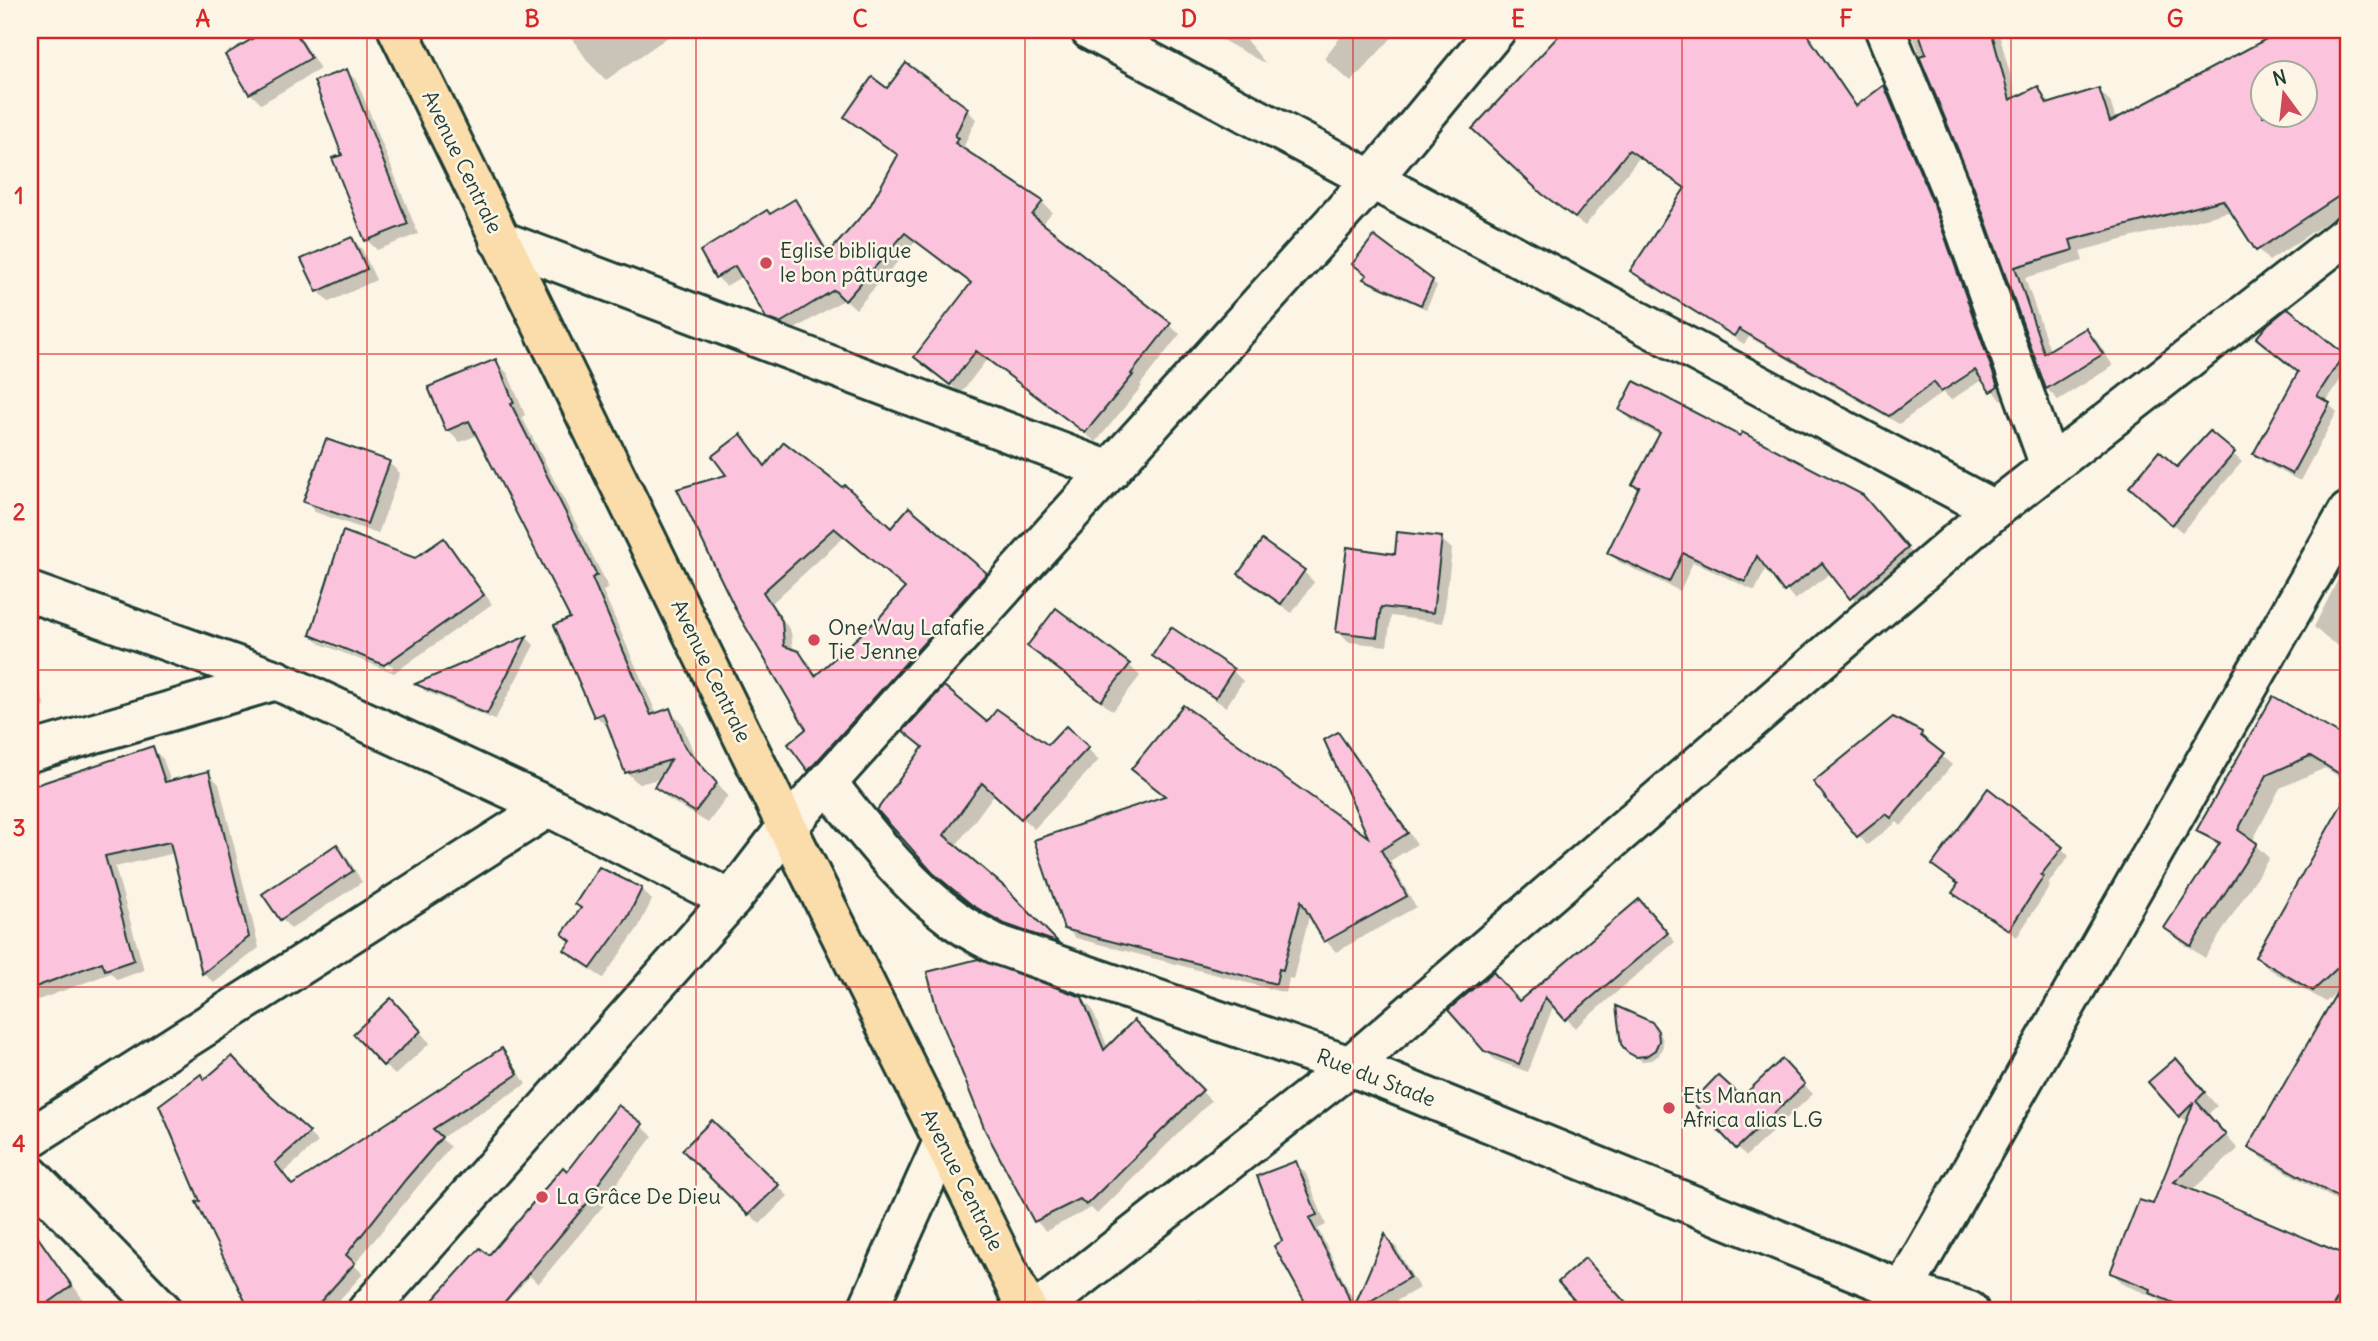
<svg xmlns="http://www.w3.org/2000/svg" width="2378" height="1341" viewBox="0 0 2378 1341" font-family="Delius,sans-serif">
  <rect width="100%" height="100%" fill="#fcf5e5"/>
  <filter id="ink" filterUnits="userSpaceOnUse"><feTurbulence type="fractalNoise" baseFrequency=".0143" numOctaves="2"/><feDisplacementMap in="SourceGraphic" scale="14" xChannelSelector="R" yChannelSelector="G"/><feConvolveMatrix kernelMatrix="1 2 1 2 8 2 1 2 1" color-interpolation-filters="sRGB"/></filter>
  <g filter="url(#ink)">
    <g fill="#0003" fill-rule="evenodd">
      <polygon points="271,30 296,30 320,69 261,104 250,93 228,55"/>
      <polygon points="566,30 678,30 606,80 590,64"/>
      <polygon points="1204,30 1238,30 1266,64"/>
      <polygon points="1346,30 1399,30 1351,82 1324,58"/>
      <polygon points="1567,30 1693,30 1695,32 1699,30 1794,30 1812,60 1819,55 1828,64 1858,107 1902,131 1911,140 1941,214 2007,396 2001,400 1983,379 1951,400 1943,392 1899,424 1749,337 1744,344 1642,280 1632,271 1686,190 1639,158 1585,226 1554,203 1475,129"/>
      <path d="M1910,30h88l19,69 20,-11 14,16 47,-14 12,11 6,19 171,-90h61v178l-79,53 -11,-12 -26,-38 -152,40 3,10 -58,17 25,73 36,-21 11,11 16,25 -55,34 -11,-11 -72,-203zM2262,74h42v42h-42z"/>
      <polygon points="346,71 357,81 418,234 377,250 367,240 344,156"/>
      <polygon points="966,109 976,119 964,146 967,149 965,152 1042,202 1052,212 1042,225 1180,334 1140,385 1142,386 1096,442 987,359 961,393 926,366 972,284 915,242 856,309 845,299 790,332 778,327 767,316 743,276 726,286 717,277 771,216 798,208 808,217 830,254 872,207 899,157 860,126"/>
      <polygon points="352,239 362,249 376,280 329,302 318,291"/>
      <polygon points="1366,279 1432,281 1437,286 1426,309 1370,284"/>
      <polygon points="2343,356 2348,361 2348,368 2326,402 2337,412 2300,481 2263,462 2255,454"/>
      <polygon points="496,361 508,374 525,415 522,417 609,588 603,591 657,715 669,710 682,723 696,760 728,796 708,823 668,799 656,787 662,778 639,784 626,772 610,727 608,728 596,716 572,619 478,435 460,442 447,430"/>
      <polygon points="30,379 38,388 30,388"/>
      <polygon points="1621,410 1873,507 1917,559 1861,608 1832,572 1795,600 1767,566 1755,591 1693,562 1680,591 1619,562 1609,552 1640,489 1635,484 1661,436 1631,420"/>
      <path d="M740,436l26,31 76,23 49,40 18,-20 86,74 -176,195 -29,-34 18,-16 -69,-116 -11,-137zM845,536l61,53 -24,29 -65,59 -8,-15 -11,-10 -5,-1 -2,-19 -19,-29z"/>
      <polygon points="2233,454 2242,462 2182,532 2139,496"/>
      <polygon points="389,463 400,473 378,534 315,512 305,501"/>
      <polygon points="1441,539 1452,549 1443,623 1391,616 1387,646 1348,642 1338,631 1396,556"/>
      <path d="M444,540l9,9 39,55 -98,69 -73,-29 -9,-9zM320,637l73,29 -1,4 -72,-29z"/>
      <polygon points="2348,560 2348,652 2326,638 2314,627"/>
      <polygon points="1304,572 1314,582 1292,613 1251,585 1240,574"/>
      <polygon points="1056,610 1129,665 1140,676 1113,711 1040,656 1030,646"/>
      <polygon points="527,638 534,645 495,720 425,691 418,684"/>
      <polygon points="1154,656 1233,671 1243,681 1226,707 1165,666"/>
      <polygon points="30,657 45,707 30,712"/>
      <polygon points="2274,699 2348,741 2348,777 2346,781 2325,768 2280,788 2252,842 2269,858 2205,958 2180,941 2166,928 2219,847 2199,830"/>
      <polygon points="988,724 1048,747 1087,748 1099,760 1034,829 995,793 955,847 1005,889 1066,952 1019,935 985,916 947,885 924,749 905,731"/>
      <polygon points="1338,734 1348,744 1417,844 1390,861 1416,907 1336,952 1326,941 1310,913 1293,979 1289,978 1286,993 1076,938 1066,928 1166,797 1134,769 1372,842"/>
      <polygon points="1921,734 1931,743 1929,745 1952,765 1901,826 1897,822 1867,845 1815,783"/>
      <polygon points="152,748 163,759 171,782 208,773 219,784 259,948 214,983 203,973 175,853 115,867 144,970 117,980 111,973 38,1000 35,996 30,998 30,888 69,874"/>
      <polygon points="2348,810 2348,1207 2262,1158 2250,1146 2340,988 2326,1002 2269,969 2257,957 2330,830"/>
      <polygon points="337,846 347,857 362,882 291,929 281,918"/>
      <polygon points="2061,848 2069,856 2048,884 2050,886 2017,937 1962,901 1954,893 1959,885 1934,865"/>
      <polygon points="641,889 652,900 638,928 603,978 577,961 567,950 572,942 564,934"/>
      <polygon points="1648,910 1675,942 1575,1028 1554,1004 1528,1072 1495,1060 1485,1050 1520,1003"/>
      <polygon points="1082,998 1092,1009 1108,1048 1134,1022 1211,1101 1097,1214 1091,1208 1046,1231 1036,1221"/>
      <polygon points="401,1011 430,1043 395,1075 384,1065"/>
      <polygon points="1657,1030 1662,1037 1663,1046 1659,1055 1652,1060 1642,1061 1628,1051"/>
      <polygon points="502,1050 511,1059 526,1084 441,1138 450,1147 354,1265 363,1274 329,1311 236,1311 247,1300 202,1201 201,1076 205,1081 269,1097 318,1142 283,1173 293,1187"/>
      <polygon points="1782,1062 1813,1094 1746,1156 1695,1102 1742,1100"/>
      <polygon points="2188,1073 2217,1106 2207,1115 2238,1149 2191,1191 2348,1258 2348,1311 2179,1311 2164,1305 2157,1298 2125,1285 2112,1273 2154,1207 2188,1124 2180,1116"/>
      <polygon points="618,1107 653,1136 602,1203 604,1205 538,1284 530,1276 498,1311 427,1311 481,1250 489,1258 567,1173"/>
      <polygon points="712,1122 788,1196 760,1224 684,1150"/>
      <polygon points="1296,1163 1306,1174 1326,1225 1318,1229 1356,1305 1386,1237 1396,1247 1419,1288 1379,1311 1312,1311 1276,1246 1285,1242"/>
      <polygon points="30,1224 91,1311 42,1311 30,1294"/>
      <polygon points="1200,1299 1211,1311 1175,1311"/>
    </g>
    <g fill="#fcc4dc" stroke="#1f3d34" stroke-width="2" fill-rule="evenodd">
      <polygon points="267,30 294,30 311,58 249,94 225,55"/>
      <polygon points="1564,30 1804,30 1856,106 1884,85 1933,203 1998,387 1990,392 1975,370 1941,392 1934,382 1889,416 1739,329 1734,336 1630,271 1685,188 1629,150 1575,218 1542,194 1472,129"/>
      <path d="M1918,30h73l19,70 28,-14 9,18 52,-16 11,34 173,-92h65v157l-6,7 -86,57 -33,-51 -153,40 3,10 -58,17 29,86 42,-25 17,26 -57,35 -72,-201 -55,-132 7,-2zM2263,74h42v42h-42z"/>
      <polygon points="906,63 968,108 955,136 959,138 955,143 1043,201 1032,215 1171,323 1131,374 1133,375 1085,433 976,351 950,385 914,357 971,283 905,233 845,301 834,290 780,323 766,318 735,266 715,278 700,251 767,210 770,214 795,199 828,254 870,206 898,155 844,117 872,77 887,88"/>
      <polygon points="347,69 408,224 365,241 332,158 342,155 314,81"/>
      <polygon points="1374,236 1433,280 1421,305 1363,279 1367,275 1352,264"/>
      <polygon points="352,237 367,269 317,292 301,259"/>
      <polygon points="2288,308 2344,354 2317,396 2330,403 2292,474 2253,454 2298,372 2256,338 2268,324"/>
      <polygon points="496,359 514,403 511,404 597,575 592,578 651,715 670,708 684,746 717,783 695,812 654,787 671,760 625,773 603,713 594,717 554,625 570,618 469,421 446,431 428,387"/>
      <polygon points="1634,381 1740,436 1742,432 1863,495 1908,548 1850,599 1822,563 1784,592 1757,556 1745,582 1683,553 1669,582 1607,553 1639,487 1632,485 1660,433 1619,410"/>
      <polygon points="2210,431 2235,452 2172,525 2129,487 2159,451 2177,467"/>
      <path d="M741,434l24,32 19,-24 58,45 3,-2 46,43 18,-21 78,66 -179,198 -20,-27 18,-15 -68,-115 -61,-125 49,-14 -14,-19zM834,528l71,60 -25,29 -65,59 -16,-25 -15,-5 -2,-25 -19,-29z"/>
      <polygon points="326,439 390,461 367,524 303,502"/>
      <polygon points="343,531 415,558 444,538 484,595 384,665 310,635"/>
      <polygon points="1397,532 1442,537 1433,613 1381,607 1377,637 1336,632 1347,547 1395,554"/>
      <polygon points="1262,540 1305,570 1281,604 1238,574"/>
      <polygon points="1056,608 1130,664 1101,701 1027,646"/>
      <polygon points="1171,627 1234,669 1215,698 1152,656"/>
      <polygon points="527,636 487,714 415,684"/>
      <polygon points="944,686 987,722 997,709 1048,745 1066,726 1089,747 1021,819 982,783 944,835 1006,888 1059,943 1005,924 972,905 933,873 877,810 923,747 903,731"/>
      <polygon points="2273,696 2348,739 2348,779 2310,756 2267,775 2238,830 2257,843 2191,946 2164,928 2220,843 2196,831"/>
      <polygon points="1183,705 1368,837 1324,740 1338,732 1408,833 1381,850 1407,896 1324,942 1301,901 1283,970 1279,969 1276,984 1064,929 1034,840 1165,796 1131,769"/>
      <polygon points="1893,717 1922,732 1921,736 1944,754 1891,818 1886,814 1857,837 1813,782"/>
      <polygon points="153,746 165,782 209,771 249,937 202,974 170,842 105,856 134,960 105,970 102,962 30,989 30,787"/>
      <polygon points="1988,788 2063,847 2041,875 2044,876 2009,930 1952,893 1958,884 1932,865"/>
      <polygon points="2348,793 2348,958 2313,991 2255,957"/>
      <polygon points="337,844 353,871 280,920 262,894"/>
      <polygon points="599,867 642,888 628,917 591,968 564,950 571,941 562,934 581,908 575,904"/>
      <polygon points="1639,899 1668,933 1565,1020 1545,997 1519,1064 1484,1051 1448,1010 1493,972 1519,1001"/>
      <polygon points="978,959 1082,997 1104,1050 1134,1020 1203,1090 1086,1205 1080,1199 1034,1222 985,1130 937,1010 927,972"/>
      <polygon points="2348,973 2348,1203 2248,1147"/>
      <polygon points="391,998 421,1031 383,1066 353,1034"/>
      <polygon points="1616,1006 1652,1022 1658,1031 1659,1041 1655,1050 1646,1056 1636,1057 1627,1052 1621,1044"/>
      <polygon points="502,1048 518,1074 433,1129 442,1137 406,1179 346,1255 355,1263 312,1311 250,1311 196,1202 200,1201 159,1105 201,1074 204,1080 232,1056 266,1092 310,1132 275,1163 292,1185"/>
      <polygon points="2176,1058 2205,1092 2196,1101 2226,1135 2174,1182 2348,1256 2348,1281 2330,1311 2192,1311 2150,1293 2151,1289 2110,1273 2139,1200 2153,1204 2194,1102 2179,1117 2148,1082"/>
      <polygon points="1782,1059 1805,1084 1736,1149 1692,1102 1718,1075 1742,1097"/>
      <polygon points="618,1105 643,1124 592,1192 595,1194 497,1311 423,1311 480,1248 489,1255 563,1167 567,1171"/>
      <polygon points="712,1120 779,1185 748,1215 682,1150"/>
      <polygon points="1296,1161 1317,1215 1309,1218 1344,1286 1353,1309 1385,1234 1410,1277 1354,1311 1310,1311 1274,1246 1282,1241 1257,1176"/>
      <polygon points="30,1226 72,1286 37,1311 30,1311"/>
      <polygon points="1585,1258 1633,1311 1584,1311 1558,1282"/>
    </g>
    <g fill="none" stroke-linecap="round" stroke-linejoin="round">
      <g stroke="#1f3d34" stroke-width="44">
        <g id="minor">
          <polyline points="1090,30 1994,510"/>
          <polyline points="1885,30 1953,195 2050,466"/>
          <polyline points="499,240 1110,471"/>
          <polyline points="30,592 276,680 549,807 731,900"/>
          <polyline points="30,752 276,680"/>
          <path d="M827,783c40,49 76,99 127,136 12,10 28,17 42,25l354,122 552,224 67,21"/>
          <polyline points="30,1138 549,807"/>
          <polyline points="30,1175 163,1311"/>
          <polyline points="367,1311 731,900 787,827 1371,181 1496,30"/>
          <polyline points="867,1311 943,1142"/>
          <polyline points="1037,1311 1350,1066 1994,510 2348,234"/>
          <polyline points="1891,1311 2348,512"/>
        </g>
      </g>
      <g stroke="#1f3d34" stroke-width="44">
        <polyline id="major" points="398,30 787,827 1028,1311"/>
      </g>
      <use href="#minor" stroke="#fcf5e5" stroke-width="38"/>
      <use href="#major" stroke="#fbddab" stroke-width="38"/>
    </g>
  </g>
  <path fill="none" stroke="#d62828" stroke-width="2" stroke-opacity="0.55" d="M367,30v1281M696,30v1281M1025,30v1281M1353,30v1281M1682,30v1281M2011,30v1281M30,354h2318M30,670h2318M30,987h2318"/>
  <g fill="#d1495b" stroke="#fcf5e5" stroke-width="2.5">
    <circle cx="766" cy="263" r="7"/>
    <circle cx="814" cy="640" r="7"/>
    <circle cx="1669" cy="1108" r="7"/>
    <circle cx="542" cy="1197" r="7"/>
  </g>
  <g text-anchor="middle" stroke-width="5" stroke-linejoin="round" paint-order="stroke">
    <g font-size="21" fill="#1f3d34" stroke="#fcf5e5">
      <text transform="translate(462 162) rotate(64)" y="7">Avenue Centrale</text>
      <text transform="translate(711 671) rotate(64)" y="7">Avenue Centrale</text>
      <text transform="translate(1376 1078) rotate(21)" y="7">Rue du Stade</text>
      <text transform="translate(962 1180) rotate(63)" y="7">Avenue Centrale</text>
    </g>
    <g font-size="21" fill="#1f3d34" stroke="#fcf5e5" text-anchor="start">
      <text x="780" y="258">Eglise biblique<tspan x="780" dy="24">le bon pâturage</tspan></text>
      <text x="828" y="635">One Way Lafafie<tspan x="828" dy="24">Tie Jenne</tspan></text>
      <text x="1683" y="1103">Ets Manan<tspan x="1683" dy="24">Africa alias L.G</tspan></text>
      <text x="556" y="1204">La Grâce De Dieu</text>
    </g>
  </g>
  <rect width="2378" height="1341" fill="none" stroke="#fcf5e5" stroke-width="77"/>
  <g transform="translate(2284 94) rotate(345)"><circle r="33" fill="#fcf5e5" stroke="#a4ab9e" stroke-width="2"/>
  <path d="M0-5L12 26L0 18L-12 26Z" fill="#d1495b"/>
  <text y="-10" font-size="19" font-weight="bold" text-anchor="middle" fill="#1f3d34">N</text>
  </g>
  <rect x="38" y="38" width="2302" height="1264" fill="none" stroke="#d62828" stroke-width="2.5"/>
  <g font-size="23" text-anchor="middle" font-weight="bold" fill="#d62828">
    <text x="203" y="27">A</text>
    <text x="532" y="27">B</text>
    <text x="860" y="27">C</text>
    <text x="1189" y="27">D</text>
    <text x="1518" y="27">E</text>
    <text x="1846" y="27">F</text>
    <text x="2175" y="27">G</text>
    <text x="19" y="204">1</text>
    <text x="19" y="520">2</text>
    <text x="19" y="836">3</text>
    <text x="19" y="1152">4</text>
  </g>
</svg>
